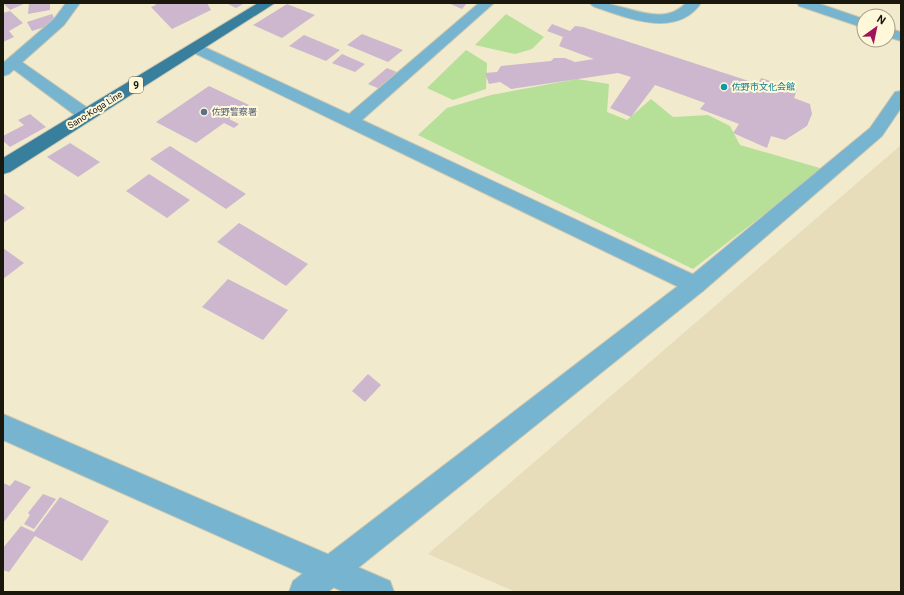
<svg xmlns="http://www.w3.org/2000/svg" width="904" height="595" viewBox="0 0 904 595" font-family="Roboto,'Noto Sans JP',sans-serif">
  <rect width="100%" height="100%" fill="#f1eacd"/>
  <polygon fill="#e7ddba" points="901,145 901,592 516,592 428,554"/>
  <g fill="#b6df98">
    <polygon points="506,14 544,37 532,49 515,54 475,45"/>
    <polygon points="466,50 487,63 486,89 453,100 427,88"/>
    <polygon points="577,79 609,84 607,112 627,120 651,99 673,117 708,115 730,126 740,145 823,169 693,269 418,135 447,108 491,95"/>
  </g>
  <g fill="#ccb7ce">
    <polygon points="3,3 26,3 10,10"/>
    <polygon points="29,3 50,3 50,10 28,14"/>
    <polygon points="156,3 207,3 211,10 172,29 151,7 156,5 155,4"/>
    <polygon points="226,3 245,3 236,8"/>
    <polygon points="448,3 467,3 462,9"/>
    <polygon points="287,4 315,15 282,38 253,25"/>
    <polygon points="10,11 23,23 9,31 14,37 3,42 3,13"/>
    <polygon points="52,14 57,23 32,31 27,22"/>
    <polygon points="552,24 570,31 575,26 583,27 758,84 761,78 797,90 794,98 810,104 812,114 807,126 785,140 771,136 767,148 733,133 739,124 700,109 705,103 655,85 631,117 610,108 631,77 618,73 511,89 500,82 489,84 485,73 497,72 501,66 551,61 554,58 565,58 575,62 594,59 559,46 563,37 547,31"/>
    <polygon points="362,34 403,50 388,62 347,45"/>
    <polygon points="304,35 340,50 326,61 289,46"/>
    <polygon points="342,54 365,64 355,72 332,63"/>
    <polygon points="387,68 399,73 380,89 368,84"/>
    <polygon points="209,86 249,105 229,119 239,124 234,128 224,123 196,143 156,122"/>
    <polygon points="30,114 46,127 10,147 3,141 3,136 24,125 18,120"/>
    <polygon points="70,143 100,162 78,177 47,157"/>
    <polygon points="170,146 246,194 226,209 150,159"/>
    <polygon points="149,174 190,200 167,218 126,191"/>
    <polygon points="3,193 25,208 3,223"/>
    <polygon points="239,223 308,264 286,286 217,242"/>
    <polygon points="3,248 24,263 3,279"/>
    <polygon points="228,279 288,310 263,340 202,307"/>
    <polygon points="368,374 381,385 365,402 352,391"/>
    <polygon points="15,480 31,487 3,523 3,483 10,486"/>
    <polygon points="43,494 56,499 34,529 24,524 30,515 28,513"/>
    <polygon points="60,497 109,521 82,561 35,536 9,572 3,570 3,548 21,526 34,532"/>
  </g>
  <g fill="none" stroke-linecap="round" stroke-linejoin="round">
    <g stroke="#cfc8ae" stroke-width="2">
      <g id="minor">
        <polygon points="66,3 80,3 64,25 9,74 3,76 3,63 54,19"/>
        <path d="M597,3c30,0 64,26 89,0h15c-24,35 -71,16 -103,5l-2,-3z"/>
        <polygon points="797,3 817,3 864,19 864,28 799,6"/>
        <polygon points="888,28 901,32 901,41 888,37"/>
        <polygon points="901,91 901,108 882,136 703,291 328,592 289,592 293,581 687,279 870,128 895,92"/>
      </g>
    </g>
    <g stroke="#cfc8ae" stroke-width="2">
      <g id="tertiary">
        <polygon points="479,3 494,3 362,120 703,279 706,285 703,291 695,294 687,291 190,51 187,48 190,45 200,45 349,114"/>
        <path d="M590,3h19l1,2 -2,3c-6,1 -14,1 -18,-5z"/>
        <polygon points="14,58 19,60 92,111 94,115 92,119 86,121 80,119 9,66 6,63 9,60"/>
        <polygon points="3,414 390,581 394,592 344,592 3,440"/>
      </g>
    </g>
    <g stroke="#cfc8ae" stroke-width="2">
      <polygon id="primary" points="258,3 275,3 10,172 3,174 3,158"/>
    </g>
    <use href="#minor" fill="#77b4d0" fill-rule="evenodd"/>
    <use href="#tertiary" fill="#77b4d0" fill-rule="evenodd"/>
    <use href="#primary" fill="#377f9d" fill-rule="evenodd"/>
  </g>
  <circle fill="#0f9aa8" stroke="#fff7da" stroke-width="1.5" cx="724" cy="87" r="4"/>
  <circle fill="#5c6f8a" stroke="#fff7da" stroke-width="1.5" cx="204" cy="112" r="4"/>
  <g text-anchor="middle" stroke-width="4" stroke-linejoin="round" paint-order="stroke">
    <g font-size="9" fill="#0d838f" stroke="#fff7da" text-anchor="start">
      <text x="732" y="90">佐野市文化会館</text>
    </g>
    <g font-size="9" fill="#1a180d" stroke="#fff7da">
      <text transform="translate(95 110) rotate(-32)" y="3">Sano-Koga Line</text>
    </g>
    <g font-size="9" fill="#4e5e75" stroke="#fff7da" text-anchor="start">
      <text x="212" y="115">佐野警察署</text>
    </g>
    <rect fill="#fff7da" stroke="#5f5b4a" stroke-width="1" x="129" y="77" width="14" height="16" rx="3"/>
    <g font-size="10" font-weight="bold" fill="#1a180d">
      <text x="136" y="89">9</text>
    </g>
  </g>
  <rect width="904" height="595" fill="none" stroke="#1a180d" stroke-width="8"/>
  <g transform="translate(876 28) rotate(33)"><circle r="19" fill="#fff7da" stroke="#a39e88"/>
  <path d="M0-3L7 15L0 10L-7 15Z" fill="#a0125b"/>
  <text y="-6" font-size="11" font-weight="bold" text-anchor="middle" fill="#1a180d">N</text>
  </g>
</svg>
